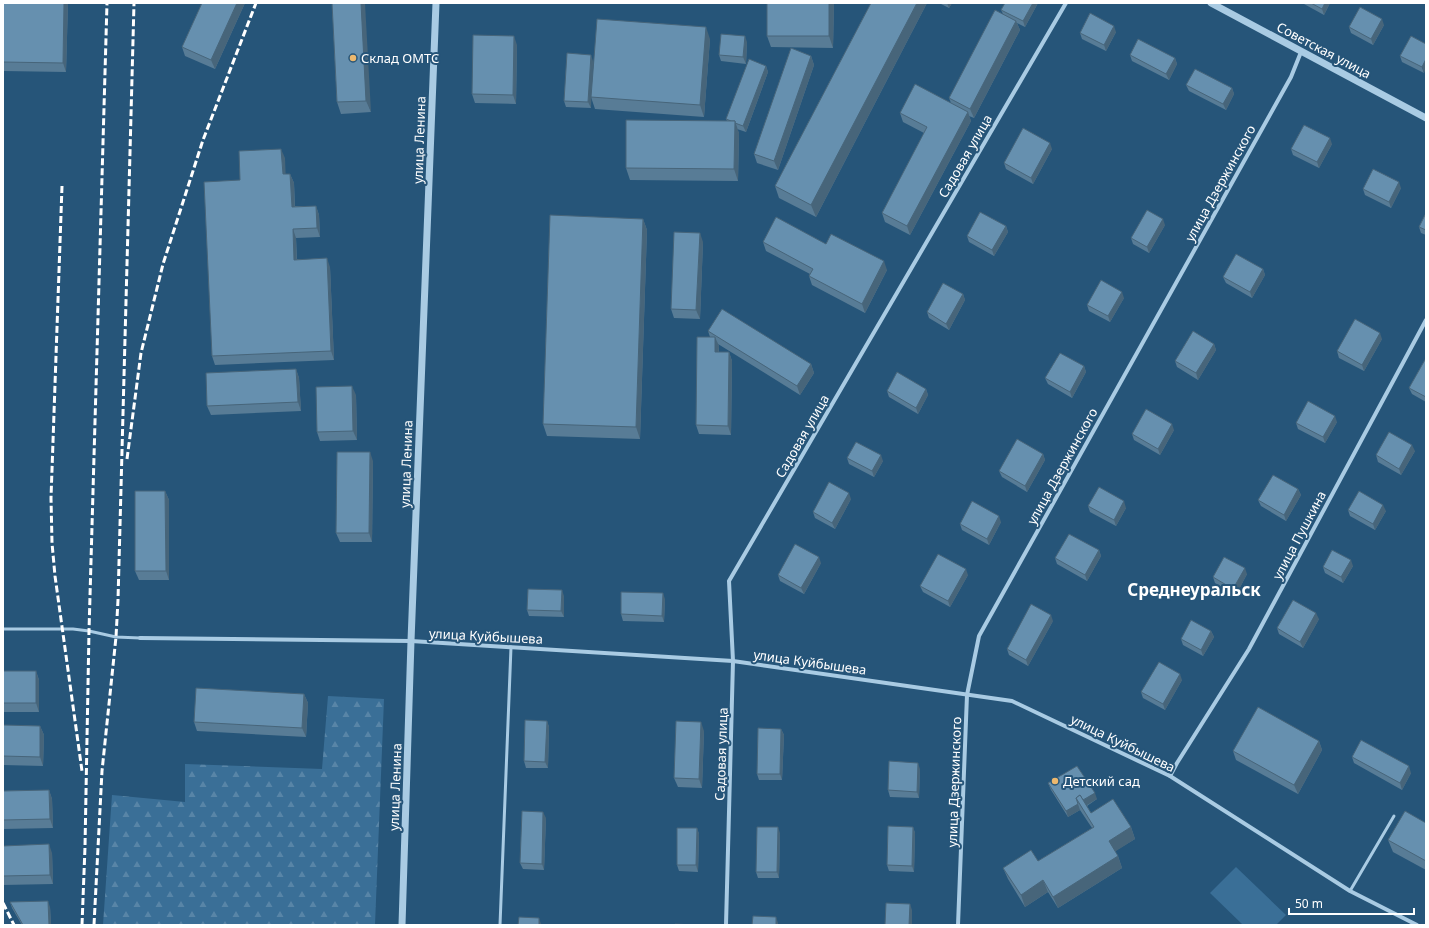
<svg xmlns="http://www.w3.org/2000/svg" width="1429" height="928" viewBox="0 0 1429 928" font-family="'Noto Sans',sans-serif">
  <defs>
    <pattern id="forest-firs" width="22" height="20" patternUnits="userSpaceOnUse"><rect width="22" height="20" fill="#3a6f97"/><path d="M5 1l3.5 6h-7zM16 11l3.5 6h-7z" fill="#5885a7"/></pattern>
  </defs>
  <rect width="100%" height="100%" fill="#265579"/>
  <polygon fill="url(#forest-firs)" points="328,696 384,699 375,925 103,925 112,795 185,802 185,764 322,769"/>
  <polygon fill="#3a6f97" points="1236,867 1286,915 1276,925 1243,925 1210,893"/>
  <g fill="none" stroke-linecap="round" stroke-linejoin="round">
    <g stroke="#a9cbe3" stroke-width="3">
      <polyline points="3,629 73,629 89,631 116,637 140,638"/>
      <polyline points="1350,891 1394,816"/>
      <polyline points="500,925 511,647"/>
    </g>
    <g stroke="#a9cbe3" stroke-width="4">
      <polyline points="140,638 411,641 733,661 1012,701 1170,776 1350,891 1417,925"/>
      <polyline points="1170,776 1177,763 1249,649 1426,320"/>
      <polyline points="726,925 733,661 729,581 1066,3"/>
      <polyline points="958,925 967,695 979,636 1291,77 1301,52"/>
    </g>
    <g stroke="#a9cbe3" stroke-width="7">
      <polyline points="1211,3 1426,118"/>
      <polyline points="402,925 411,641 436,3"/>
    </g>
    <g stroke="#fff" stroke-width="3" stroke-dasharray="7 3" stroke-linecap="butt">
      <polyline points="62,186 51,498 52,543 55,576 82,771"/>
      <polyline points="127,459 141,353 163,264 203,140 256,3"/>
      <polyline points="3,903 14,925"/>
      <polyline points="82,925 85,847 89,631 107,3"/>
      <polyline points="94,925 102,771 116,637 118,600 134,3"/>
    </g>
  </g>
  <g fill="#587c96">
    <polygon points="3,3 68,3 66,72 3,71"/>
    <polygon points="202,3 245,3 215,69 185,56 182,47"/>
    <polygon points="332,3 371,112 341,114 337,102"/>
    <polygon points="834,3 833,48 771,47 767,36"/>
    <polygon points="871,3 927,3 816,217 779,198 775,186"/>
    <polygon points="939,3 952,3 949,8"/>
    <polygon points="1005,3 1038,3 1025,27 1017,23 1020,30 974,118 969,116 971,121 910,235 885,222 882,213 924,133 903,122 900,113 951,103 949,98 1003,14 1001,10"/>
    <polygon points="1303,3 1330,3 1324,15 1304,4"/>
    <polygon points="1384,25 1373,45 1351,33 1349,27"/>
    <polygon points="1116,32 1106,51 1082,39 1080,33"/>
    <polygon points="1411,36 1424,73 1402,62 1400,56"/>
    <polygon points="710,39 704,117 595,109 591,97 591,108 566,107 564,101 593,61 591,93"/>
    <polygon points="747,42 746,64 721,61 719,55"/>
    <polygon points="517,45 516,104 475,103 472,94"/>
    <polygon points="1130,55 1175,58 1177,64 1169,80 1132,61"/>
    <polygon points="811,56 814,65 778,170 757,163 754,154"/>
    <polygon points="766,66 768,72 746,132 737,129 739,133 738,181 630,180 626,168 727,121 726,119"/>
    <polygon points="1186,85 1232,88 1234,94 1226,110 1189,91"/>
    <polygon points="1332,144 1319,168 1293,155 1291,149"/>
    <polygon points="1052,149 1033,184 1006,169 1004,163"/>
    <polygon points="285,158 285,174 290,174 294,183 295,206 316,206 319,215 320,237 296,238 297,259 330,267 334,360 215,365 212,356 240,180"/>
    <polygon points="1401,188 1391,208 1365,195 1363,189"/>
    <polygon points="1426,213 1426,235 1421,233 1419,227"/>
    <polygon points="643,219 647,230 640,439 547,436 543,424"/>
    <polygon points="1165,225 1149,253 1133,244 1131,238"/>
    <polygon points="1006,226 1008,232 994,256 969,242 967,236"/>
    <polygon points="703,242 700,319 674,318 671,309"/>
    <polygon points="763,242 826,244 887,270 865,313 812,285 809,276 810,274 766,251"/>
    <polygon points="1263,269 1265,275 1252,298 1226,283 1223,277"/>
    <polygon points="963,294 965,300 949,330 929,318 927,312"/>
    <polygon points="1124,298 1110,322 1089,311 1087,305"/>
    <polygon points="708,331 811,364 814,373 800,395 718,344 719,346 719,352 729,352 732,361 731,435 699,434 696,425 710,337"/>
    <polygon points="1382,339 1364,371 1339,358 1337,351"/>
    <polygon points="1214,344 1216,350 1198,380 1177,367 1175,361"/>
    <polygon points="1426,358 1426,402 1412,394 1409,388"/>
    <polygon points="1084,366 1086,372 1072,398 1048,384 1045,378"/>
    <polygon points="296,369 299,378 301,411 211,415 207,406"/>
    <polygon points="926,389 928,395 918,414 889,397 887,391"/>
    <polygon points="356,395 357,440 320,441 317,432"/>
    <polygon points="1337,422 1325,443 1298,429 1296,423"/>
    <polygon points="1174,430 1160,455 1134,440 1132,434"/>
    <polygon points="1415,451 1401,475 1378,462 1376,455"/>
    <polygon points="1043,454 1045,460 1027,492 1002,477 999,471"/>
    <polygon points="847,458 883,461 874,477 849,464"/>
    <polygon points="373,461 372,542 340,542 336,533"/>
    <polygon points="1298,489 1301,495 1286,521 1261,506 1258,500"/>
    <polygon points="165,491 169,500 169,580 139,580 135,571"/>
    <polygon points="851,499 835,529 815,518 813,512"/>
    <polygon points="1088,506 1126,508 1116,526 1090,512"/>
    <polygon points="1348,510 1386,511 1375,530 1350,516"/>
    <polygon points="1001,522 989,545 962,530 960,524"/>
    <polygon points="1099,550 1101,556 1087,581 1057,564 1055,558"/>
    <polygon points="821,563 804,594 780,581 778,575"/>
    <polygon points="1353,566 1343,583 1325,573 1323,567"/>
    <polygon points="1247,574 1236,595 1215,583 1213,577"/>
    <polygon points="968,575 950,607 923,592 920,586"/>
    <polygon points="564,596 564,617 529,616 527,610"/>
    <polygon points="665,599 664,622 623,621 621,614"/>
    <polygon points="1319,619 1303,648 1279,634 1277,628"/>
    <polygon points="1053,621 1028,666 1009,655 1007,649"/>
    <polygon points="1211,631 1214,637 1203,656 1183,645 1181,639"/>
    <polygon points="3,671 36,671 39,680 39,712 3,712"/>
    <polygon points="1182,680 1165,710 1143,698 1141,692"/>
    <polygon points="304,694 308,703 306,737 197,731 194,722"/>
    <polygon points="547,721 549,727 548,768 526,768 524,761"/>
    <polygon points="3,725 40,726 44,735 43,766 3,765"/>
    <polygon points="781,729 784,735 782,780 759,780 757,774"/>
    <polygon points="704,731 702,788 678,787 674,778"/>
    <polygon points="1319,741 1322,750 1298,794 1236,760 1233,751"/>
    <polygon points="1352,757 1411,773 1402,790 1354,763"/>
    <polygon points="920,769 919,798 890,797 888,790"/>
    <polygon points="1048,783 1097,799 1087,806 1091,813 1131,827 1135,839 1115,851 1118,856 1122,868 1058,908 1048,892 1025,907 1008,879 1003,868 1038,861 1092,828 1080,810 1068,817 1051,790"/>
    <polygon points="49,790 52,799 53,828 3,829 3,791"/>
    <polygon points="546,818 544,870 523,869 520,863"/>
    <polygon points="1426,823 1426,870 1393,852 1388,840"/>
    <polygon points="913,827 915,833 914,872 889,871 887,865"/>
    <polygon points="697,828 699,834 698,872 679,871 677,865"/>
    <polygon points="780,833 779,878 758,878 756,872"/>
    <polygon points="3,846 52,853 53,884 3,885"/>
    <polygon points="10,902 50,907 51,925 22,925 12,908"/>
  </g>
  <g fill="#47657a">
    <polygon points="64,3 68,3 66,72 63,63"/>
    <polygon points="237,3 245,3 215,69 211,60"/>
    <polygon points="361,3 365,3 371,112 366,101"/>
    <polygon points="829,3 834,3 833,48 829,36"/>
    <polygon points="917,3 927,3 816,217 811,205"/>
    <polygon points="947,3 952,3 949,8"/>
    <polygon points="1033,3 1038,3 1025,27 1023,21"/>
    <polygon points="1325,3 1330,3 1324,15 1322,9"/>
    <polygon points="1382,19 1384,25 1373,45 1371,39"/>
    <polygon points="1016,21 1020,30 974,118 970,109"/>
    <polygon points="1114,26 1116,32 1106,51 1104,45"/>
    <polygon points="706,27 710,39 704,117 700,105"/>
    <polygon points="514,36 517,45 516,104 513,95"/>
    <polygon points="745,36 747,42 746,64 743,57"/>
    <polygon points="591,55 593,61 591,108 588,102"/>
    <polygon points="811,56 814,65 778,170 774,161"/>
    <polygon points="1175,58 1177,64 1169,80 1166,74"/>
    <polygon points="1426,59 1426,69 1424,73 1422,67"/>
    <polygon points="766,66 768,72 746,132 743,126"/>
    <polygon points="1232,88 1234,94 1226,110 1223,104"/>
    <polygon points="968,112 971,121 910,235 907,226"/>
    <polygon points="735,121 739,133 738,181 734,169"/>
    <polygon points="1330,138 1332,144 1319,168 1317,162"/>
    <polygon points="1050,143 1052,149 1033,184 1031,178"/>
    <polygon points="281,149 285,158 286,183 283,174"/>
    <polygon points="290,174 294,183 295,216 292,207"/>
    <polygon points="1399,182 1401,188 1391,208 1389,202"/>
    <polygon points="316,206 319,215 320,237 317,228"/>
    <polygon points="643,219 647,230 640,439 636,427"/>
    <polygon points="1163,219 1165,225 1149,253 1147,247"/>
    <polygon points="1006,226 1008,232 994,256 992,250"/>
    <polygon points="293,229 296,238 297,269 294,260"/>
    <polygon points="700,233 703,242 700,319 696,310"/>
    <polygon points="327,258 330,267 334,360 331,351"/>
    <polygon points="884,261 887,270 865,313 862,304"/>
    <polygon points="1263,269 1265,275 1252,298 1250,292"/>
    <polygon points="1122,292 1124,298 1110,322 1108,316"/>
    <polygon points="963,294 965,300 949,330 946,324"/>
    <polygon points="1380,333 1382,339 1364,371 1362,365"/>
    <polygon points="715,337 719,346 718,361 715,352"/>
    <polygon points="1214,344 1216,350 1198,380 1196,373"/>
    <polygon points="729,352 732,361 731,435 728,426"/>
    <polygon points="811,364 814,373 800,395 797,386"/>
    <polygon points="1084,366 1086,372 1072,398 1070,392"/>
    <polygon points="296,369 299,378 301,411 298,402"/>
    <polygon points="352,386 356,395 357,440 353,431"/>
    <polygon points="926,389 928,395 918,414 916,408"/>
    <polygon points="1335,416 1337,422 1325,443 1323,437"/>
    <polygon points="1172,424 1174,430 1160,455 1158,449"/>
    <polygon points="1412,445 1415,451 1401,475 1399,469"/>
    <polygon points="370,452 373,461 372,542 369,533"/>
    <polygon points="1043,454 1045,460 1027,492 1025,486"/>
    <polygon points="881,455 883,461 874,477 872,471"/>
    <polygon points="1298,489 1301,495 1286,521 1284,515"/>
    <polygon points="165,491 169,500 169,580 166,571"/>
    <polygon points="849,493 851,499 835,529 832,523"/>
    <polygon points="1124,501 1126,508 1116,526 1114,520"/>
    <polygon points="1383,505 1386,511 1375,530 1373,524"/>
    <polygon points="999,516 1001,522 989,545 987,539"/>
    <polygon points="1099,550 1101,556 1087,581 1085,575"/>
    <polygon points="819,557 821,563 804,594 801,588"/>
    <polygon points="1351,560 1353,566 1343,583 1341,577"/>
    <polygon points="1245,568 1247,574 1236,595 1233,589"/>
    <polygon points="966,569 968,575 950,607 948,601"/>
    <polygon points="562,590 564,596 564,617 561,611"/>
    <polygon points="663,593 665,599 664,622 662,616"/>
    <polygon points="1316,613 1319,619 1303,648 1300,642"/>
    <polygon points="1051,615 1053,621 1028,666 1026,660"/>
    <polygon points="1211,631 1214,637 1203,656 1201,650"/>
    <polygon points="36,671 39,680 39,712 36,703"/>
    <polygon points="1180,674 1182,680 1165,710 1163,704"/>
    <polygon points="304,694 308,703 306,737 302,728"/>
    <polygon points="547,721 549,727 548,768 545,762"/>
    <polygon points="701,722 704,731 702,788 699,779"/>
    <polygon points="40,726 44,735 43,766 40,757"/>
    <polygon points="781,729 784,735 782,780 780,774"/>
    <polygon points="1319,741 1322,750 1298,794 1294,785"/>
    <polygon points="918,763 920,769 919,798 917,792"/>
    <polygon points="1409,766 1411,773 1402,790 1400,783"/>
    <polygon points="49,790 52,799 53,828 50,819"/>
    <polygon points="1095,793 1097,799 1082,808 1079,803"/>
    <polygon points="1078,804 1080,810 1068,817 1066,811"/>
    <polygon points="543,812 546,818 544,870 542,864"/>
    <polygon points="778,827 780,833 779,878 777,872"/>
    <polygon points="913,827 915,833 914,872 912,866"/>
    <polygon points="1131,827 1135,839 1113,853 1109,841"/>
    <polygon points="697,828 699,834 698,872 696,865"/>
    <polygon points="49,844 52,853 53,884 50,875"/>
    <polygon points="1118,856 1122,868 1058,908 1053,897"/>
    <polygon points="1043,880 1048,892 1025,907 1021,895"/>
    <polygon points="48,901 50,907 51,925 49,925"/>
    <polygon points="910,904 912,910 912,925 909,925"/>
    <polygon points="776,917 778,923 778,925 776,925"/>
    <polygon points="539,918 541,924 541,925 539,925"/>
  </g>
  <g fill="#6690af" stroke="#47657a">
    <polygon points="3,3 64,3 63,63 3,62"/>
    <polygon points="202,3 237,3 211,60 182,47"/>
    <polygon points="332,3 361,3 366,101 337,102"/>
    <rect x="767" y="3" width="62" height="33"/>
    <polygon points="871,3 917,3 811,205 775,186"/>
    <polygon points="1005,3 1033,3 1023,21 1001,10"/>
    <polygon points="1311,3 1325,3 1322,9"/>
    <polygon points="1360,7 1382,19 1371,39 1349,27"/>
    <polygon points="995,10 1016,21 970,109 949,98"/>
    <polygon points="1090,13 1114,26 1104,45 1080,33"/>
    <polygon points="597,19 706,27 700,105 591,97"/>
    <polygon points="721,34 745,36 743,57 719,55"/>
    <polygon points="473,35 514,36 513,95 472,94"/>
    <polygon points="1411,36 1426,44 1426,59 1422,67 1400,56"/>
    <polygon points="1138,39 1175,58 1166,74 1130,55"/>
    <polygon points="791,48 811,56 774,161 754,154"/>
    <polygon points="567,53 591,55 588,102 564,101"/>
    <polygon points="749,59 766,66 743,126 735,123 735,121 731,121 726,119"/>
    <polygon points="1195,69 1232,88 1223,104 1186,85"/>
    <polygon points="915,84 968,112 907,226 882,213 927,127 900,113"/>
    <polygon points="626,120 735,121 734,169 626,168"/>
    <polygon points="1304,125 1330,138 1317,162 1291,149"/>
    <polygon points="1023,128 1050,143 1031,178 1004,163"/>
    <polygon points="281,149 283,174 290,174 292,207 316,206 317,228 293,229 294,260 327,258 331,351 212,356 204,182 240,180 239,151"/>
    <polygon points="1373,169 1399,182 1389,202 1363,189"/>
    <polygon points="1147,210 1163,219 1147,247 1131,238"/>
    <polygon points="980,212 1006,226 992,250 967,236"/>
    <polygon points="1426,213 1426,230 1419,227"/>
    <polygon points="550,215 643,219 636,427 543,424"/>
    <polygon points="776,217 826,244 831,234 884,261 862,304 809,276 813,269 763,242"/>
    <polygon points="674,232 700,233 696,310 671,309"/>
    <polygon points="1236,254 1263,269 1250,292 1223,277"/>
    <polygon points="1101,280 1122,292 1108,316 1087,305"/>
    <polygon points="943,283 963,294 946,324 927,312"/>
    <polygon points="722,309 811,364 797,386 708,331"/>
    <polygon points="1355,319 1380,333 1362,365 1337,351"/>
    <polygon points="1193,331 1214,344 1196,373 1175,361"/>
    <polygon points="697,337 715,337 715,352 729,352 728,426 696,425"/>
    <polygon points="1060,353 1084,366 1070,392 1045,378"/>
    <polygon points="1426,358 1426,397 1409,388"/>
    <polygon points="296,369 298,402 207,406 206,373"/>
    <polygon points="897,372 926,389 916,408 887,391"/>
    <polygon points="352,386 353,431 317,432 316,387"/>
    <polygon points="1308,401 1335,416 1323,437 1296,423"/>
    <polygon points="1146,409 1172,424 1158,449 1132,434"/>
    <polygon points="1389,432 1412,445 1399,469 1376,455"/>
    <polygon points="1017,439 1043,454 1025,486 999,471"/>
    <polygon points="856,442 881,455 872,471 847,458"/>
    <polygon points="337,452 370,452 369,533 336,533"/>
    <polygon points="1273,475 1298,489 1284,515 1258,500"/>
    <polygon points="829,482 849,493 832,523 813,512"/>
    <polygon points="1099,487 1124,501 1114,520 1088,506"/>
    <polygon points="135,491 165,491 166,571 135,571"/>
    <polygon points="1359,491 1383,505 1373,524 1348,510"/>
    <polygon points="972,501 999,516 987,539 960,524"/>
    <polygon points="1069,534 1099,550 1085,575 1055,558"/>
    <polygon points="795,544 819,557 801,588 778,575"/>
    <polygon points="1332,550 1351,560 1341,577 1323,567"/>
    <polygon points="938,554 966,569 948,601 920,586"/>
    <polygon points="1224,557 1245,568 1233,589 1213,577"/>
    <polygon points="528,589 562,590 561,611 527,610"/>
    <polygon points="621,592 663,593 662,616 621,614"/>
    <polygon points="1293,600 1316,613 1300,642 1277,628"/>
    <polygon points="1031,604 1051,615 1026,660 1007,649"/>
    <polygon points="1191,620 1211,631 1201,650 1181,639"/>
    <polygon points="1159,662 1180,674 1163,704 1141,692"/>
    <rect x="3" y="671" width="33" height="32"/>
    <polygon points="196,688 304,694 302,728 194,722"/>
    <polygon points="1258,707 1319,741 1294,785 1233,751"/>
    <polygon points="525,720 547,721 545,762 524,761"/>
    <polygon points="676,721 701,722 699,779 674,778"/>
    <polygon points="3,725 40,726 40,757 3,756"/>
    <polygon points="758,728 781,729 780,774 757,774"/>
    <polygon points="1361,740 1409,766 1400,783 1352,757"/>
    <polygon points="889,761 918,763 917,792 888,790"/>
    <polygon points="1077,766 1095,793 1083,800 1080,795 1076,798 1078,804 1066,811 1048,783"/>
    <polygon points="49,790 50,819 3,820 3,791"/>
    <polygon points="1080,795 1091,813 1113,799 1131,827 1109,841 1118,856 1053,897 1043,880 1021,895 1003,868 1031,850 1038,861 1094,827 1076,798"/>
    <polygon points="522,811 543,812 542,864 520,863"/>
    <polygon points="1405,811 1426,823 1426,861 1388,840"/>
    <polygon points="888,826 913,827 912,866 887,865"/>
    <polygon points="757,827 778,827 777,872 756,872"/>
    <polygon points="677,828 697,828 696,865 677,865"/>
    <polygon points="49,844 50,875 3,876 3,846"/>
    <polygon points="48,901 49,925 23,925 10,902"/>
    <polygon points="886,903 910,904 909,925 885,925"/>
    <polygon points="753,916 776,917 776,925 752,925"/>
    <polygon points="519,917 539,918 539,925 518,925"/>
    <polygon points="675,924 694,925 675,925"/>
  </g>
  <g fill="#ecb86e" stroke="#265579" stroke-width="1.5">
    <circle cx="353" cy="58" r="4"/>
    <circle cx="1055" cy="781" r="4"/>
  </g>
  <g text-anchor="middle" stroke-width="4" stroke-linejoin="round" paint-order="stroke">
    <g font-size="13" fill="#fff" stroke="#265579">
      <text transform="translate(1324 50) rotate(28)" y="5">Советская улица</text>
      <text transform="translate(419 140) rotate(-88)" y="5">улица Ленина</text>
      <text transform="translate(965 156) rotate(-60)" y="5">Садовая улица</text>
      <text transform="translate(1220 183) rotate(-61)" y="5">улица Дзержинского</text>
      <text transform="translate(802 436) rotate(-60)" y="5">Садовая улица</text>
      <text transform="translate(406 464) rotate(-88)" y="5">улица Ленина</text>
      <text transform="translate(1062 466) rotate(-61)" y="5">улица Дзержинского</text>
      <text transform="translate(1299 535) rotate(-62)" y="5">улица Пушкина</text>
      <text transform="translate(486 636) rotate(3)" y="5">улица Куйбышева</text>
      <text transform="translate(810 662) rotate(8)" y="5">улица Куйбышева</text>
      <text transform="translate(1123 743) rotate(26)" y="5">улица Куйбышева</text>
      <text transform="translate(721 754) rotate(-88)" y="5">Садовая улица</text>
      <text transform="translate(954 782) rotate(-88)" y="5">улица Дзержинского</text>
      <text transform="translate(395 787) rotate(-88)" y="5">улица Ленина</text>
    </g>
    <g font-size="13" fill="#fff" stroke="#265579" text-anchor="start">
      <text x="361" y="63">Склад ОМТС</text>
      <text x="1063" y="786">Детский сад</text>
    </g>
    <g font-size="17" font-weight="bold" fill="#fff" stroke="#265579">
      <text x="1194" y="596">Среднеуральск</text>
    </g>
  </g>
  <rect width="1429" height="928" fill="none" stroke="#ffffff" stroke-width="8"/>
  <path d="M1289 908v6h125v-6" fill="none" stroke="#ffffff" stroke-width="2"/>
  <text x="1295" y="908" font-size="12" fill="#ffffff" stroke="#265579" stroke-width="3" paint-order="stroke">50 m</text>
</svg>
